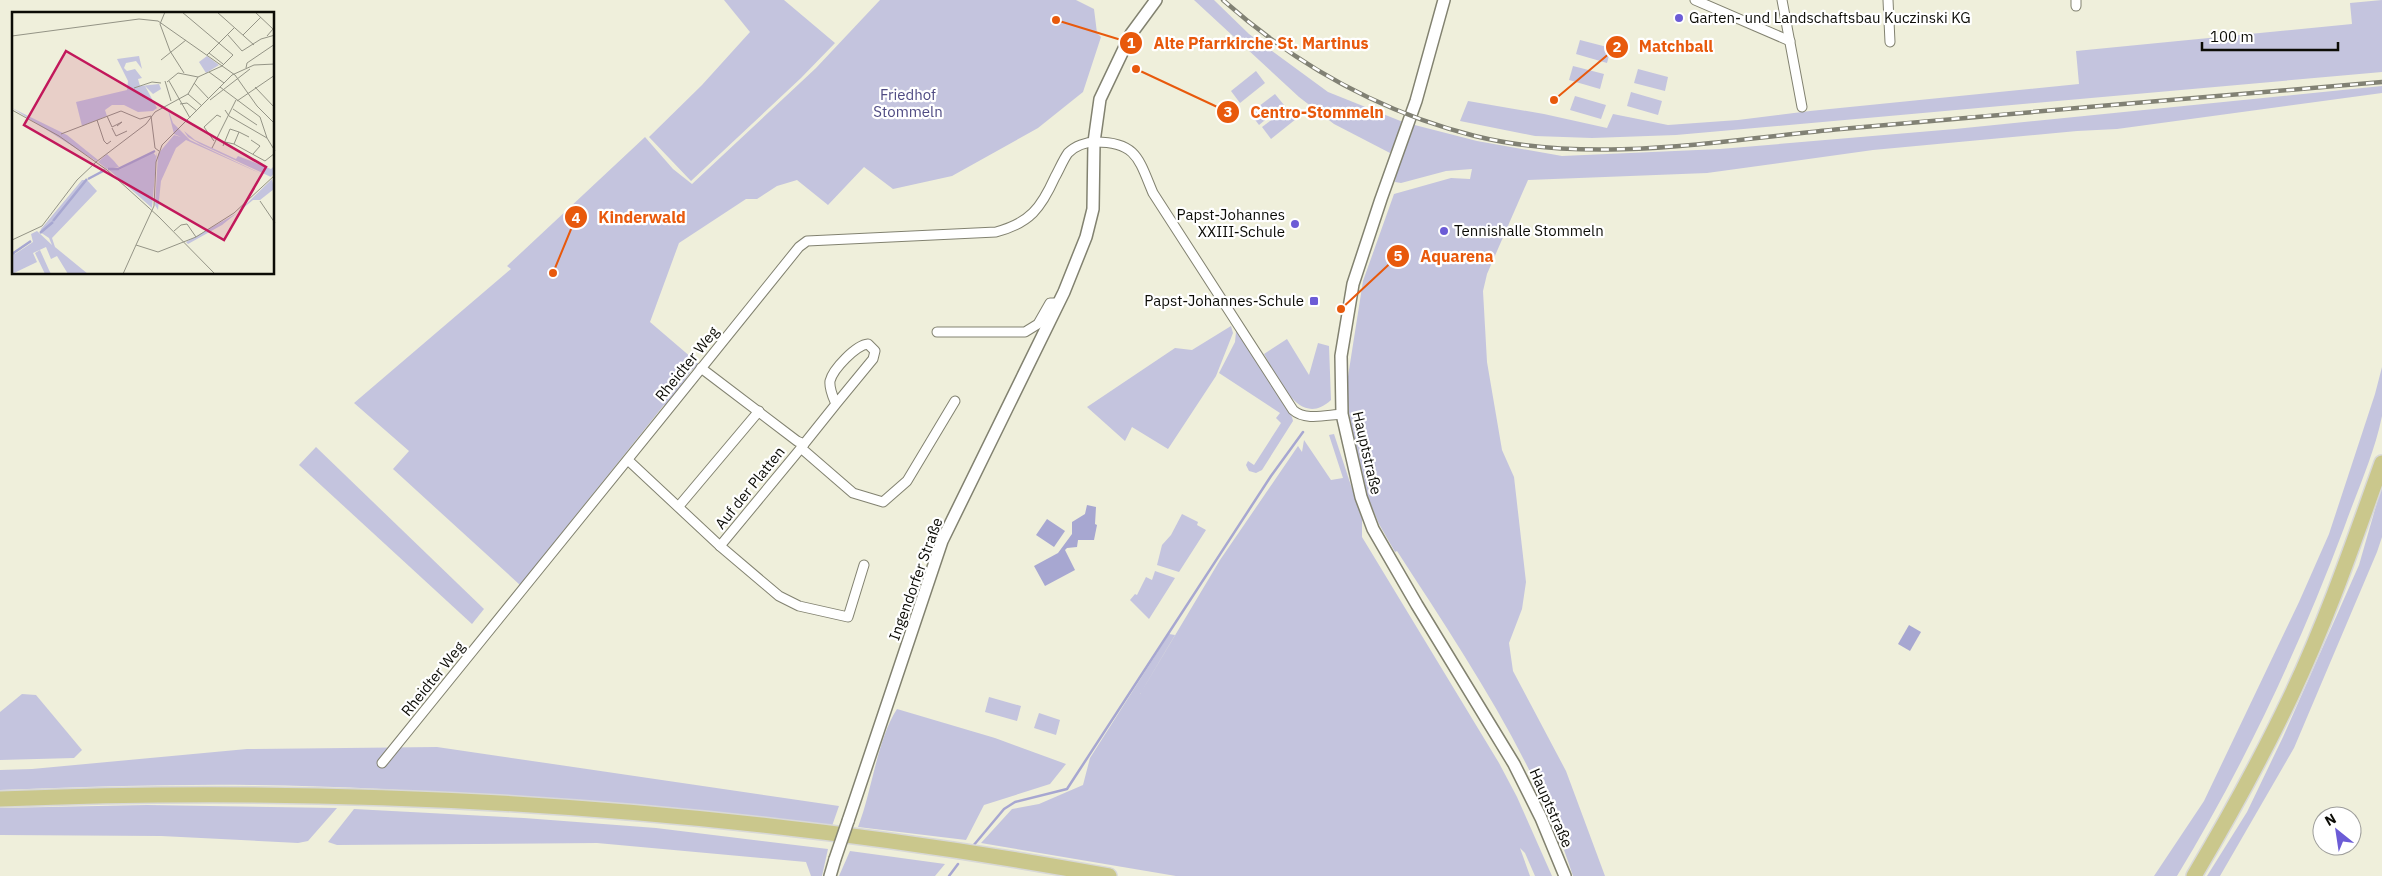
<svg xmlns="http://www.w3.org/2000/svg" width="2382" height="876" viewBox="0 0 2382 876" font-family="'IBM Plex Sans',sans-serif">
  <rect width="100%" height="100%" fill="#efefdb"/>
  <g fill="#c4c4de">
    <polygon points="724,0 784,0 835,43 801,78 691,181 649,137 702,85 750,32"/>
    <polygon points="880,0 1076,0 1094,9 1097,33 1101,37 1083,92 1038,128 952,176 893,189 864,167 828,205 797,180 777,186 757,199 746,199 679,243 650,322 699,364 691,371 667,407 664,405 520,585 393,469 409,451 354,403 511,269 507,266 645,137 673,169 692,184 816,68"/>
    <path d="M1194,0h20l35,34 79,58 75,30 74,19 85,15 158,-7 235,-20 427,-43v7l-265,36 -40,2 -204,19 -166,23 -179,7 -41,94 -4,17 4,71 15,88 12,27 12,105 -4,27 -13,34 4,28 53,100 39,105h-32c-37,-116 -110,-223 -176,-325l-2,1 -16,-28 -15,-36 -11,-45 -7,-54 17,-108 31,-87 57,-16 19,1 2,-10 -26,2 -45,12 -6,-1 2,-14 10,-27 -10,-4 -7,16 -56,-29 -35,-27z"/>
    <polygon points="2382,0 2382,72 1676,135 1592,138 1535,136 1460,121 1468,101 1544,114 1607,128 1613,114 1668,125 1738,120 1810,111 2079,84 2076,51 2352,24 2350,3"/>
    <polygon points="1580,40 1611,48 1607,63 1576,54"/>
    <polygon points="1573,66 1604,74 1600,89 1569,80"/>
    <polygon points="1638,69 1668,77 1665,91 1634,83"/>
    <polygon points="1256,71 1265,83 1240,103 1231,91"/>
    <polygon points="1631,92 1662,101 1658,115 1627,106"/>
    <polygon points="1275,94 1284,105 1259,125 1250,113"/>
    <polygon points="1575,96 1606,105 1601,119 1570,110"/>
    <polygon points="1287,108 1296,119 1271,139 1262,127"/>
    <polygon points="1231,326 1233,333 1216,376 1168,449 1132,427 1125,441 1087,407 1175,348 1192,350"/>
    <polygon points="1238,331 1292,417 1293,421 1262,470 1256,473 1249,471 1246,465 1248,461 1254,465 1281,423 1276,418 1280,413 1219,373 1235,342 1236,332"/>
    <path d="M1287,339l22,36 9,-32 11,3 2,54c-32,30 -53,-23 -67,-46z"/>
    <path d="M2382,367c0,16 0,34 0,49 -8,39 -25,75 -38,112 -45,120 -100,238 -167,348h-23l50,-75 95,-199 30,-68 46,-140z"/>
    <polygon points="1334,434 1362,519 1362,537 1499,763 1517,797 1552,876 1535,876 1525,853 1520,848 1530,876 1176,876 981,843 1012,809 1039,804 1083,785 1090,758 1169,634 1175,635 1140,694 1220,560 1298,446 1302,452 1304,440 1331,480 1343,478 1329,435"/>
    <polygon points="316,447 484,609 472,624 299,465"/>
    <polygon points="2382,485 2382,537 2377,552 2294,748 2220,876 2207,876 2247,812 2283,737 2359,565"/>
    <polygon points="1182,514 1198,522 1197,525 1206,530 1179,572 1157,565 1162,545 1171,535"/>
    <polygon points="1155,571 1175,578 1149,619 1130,600 1135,594 1137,595 1146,577 1152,580"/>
    <polygon points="22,694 36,695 82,750 74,758 0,760 0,712"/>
    <polygon points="989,697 1021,706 1017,721 985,712"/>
    <path d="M897,709l98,29 71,26 -16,20 -66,21 -18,35 -108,-13c14,-36 19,-87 39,-118z"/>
    <polygon points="1039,713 1060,720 1056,735 1034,728"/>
    <path d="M437,747l402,59 -7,20c-193,-18 -387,-39 -581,-41 -83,-1 -167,2 -251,5v-20l32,-1 215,-20z"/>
    <polygon points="147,805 337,808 308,841 298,843 161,836 0,835 0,808"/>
    <polygon points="354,809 524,818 656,828 828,849 822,876 811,876 806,862 597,843 337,845 328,842"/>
    <polygon points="850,851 945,864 935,876 839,876"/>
  </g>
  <g fill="#a7a7d1">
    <polygon points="1087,505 1096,507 1095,524 1097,525 1094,540 1078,540 1077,547 1067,548 1065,550 1075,570 1045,586 1034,566 1058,553 1072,534 1072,522 1085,514"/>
    <polygon points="1047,519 1065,531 1054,547 1036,535"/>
    <polygon points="1909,625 1921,632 1910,651 1898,644"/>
  </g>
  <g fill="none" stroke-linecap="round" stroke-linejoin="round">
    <g stroke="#a7a7d1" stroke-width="2.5">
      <polyline points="973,846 1004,809 1015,802 1067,789 1271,476 1303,432"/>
      <polyline points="949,876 958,864"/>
    </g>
    <g stroke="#828270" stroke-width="11">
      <g id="minor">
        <polyline points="1695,0 1790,41"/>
        <polyline points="1782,0 1802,107"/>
        <polyline points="1888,0 1890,42"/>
        <polyline points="2076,0 2076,6"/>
        <polyline points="937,332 1025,332 1038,324 1050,303 1059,303"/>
        <path d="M701,368l96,73 7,3 32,-40c-3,-7 -7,-15 -6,-23 3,-12 26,-36 38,-37l7,7 -2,8 -37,45"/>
        <polyline points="804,444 801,448 853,493 883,502 907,481 955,401"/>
        <polyline points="629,461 720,546 779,596 799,606 848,617 864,565"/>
        <polyline points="679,506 759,411"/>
        <polyline points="720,546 801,448"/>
        <path d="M382,763c140,-171 278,-344 417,-516l8,-6 189,-9c34,-9 45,-24 59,-55 4,-7 8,-17 13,-24 7,-7 18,-11 28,-11 41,0 43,18 57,51l140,217c12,11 33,5 49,4"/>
      </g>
    </g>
    <g stroke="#828270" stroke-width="14">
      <g id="tertiary">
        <polyline points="1444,0 1416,101 1381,199 1353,284 1341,356 1342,414 1361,497 1373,529 1417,605 1514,764 1541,818 1565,876"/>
        <polyline points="848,821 942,541 1064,292 1086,237 1093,209 1094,142 1100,99 1131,34 1156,0"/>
        <polyline points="830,876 835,859"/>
      </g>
    </g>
    <g stroke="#d8d8d7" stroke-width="18">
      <g id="primary">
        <path d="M0,799c371,-15 744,10 1109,77"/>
        <path d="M2194,876c35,-59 68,-119 97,-180 36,-76 63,-155 91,-233"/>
      </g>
    </g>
    <use href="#minor" stroke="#fff" stroke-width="9"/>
    <use href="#tertiary" stroke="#fff" stroke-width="11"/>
    <use href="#primary" stroke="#cac78c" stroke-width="15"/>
    <g stroke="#818174" stroke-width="4.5">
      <path id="rail" d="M1223,0c73,65 158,112 252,136 118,29 248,4 366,-7 180,-17 361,-31 541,-47"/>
    </g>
    <use href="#rail" stroke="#fff" stroke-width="2.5" stroke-dasharray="8" stroke-linecap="butt"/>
    <g stroke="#828270" stroke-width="14" stroke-linecap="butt">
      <polyline id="tertiary-bridge" points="835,859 848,821"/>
    </g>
    <use href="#tertiary-bridge" stroke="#fff" stroke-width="11"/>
  </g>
  <g fill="#6c5cd6" stroke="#fff" stroke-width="2">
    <circle cx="1679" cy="18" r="5"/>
    <circle cx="1295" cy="224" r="5"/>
    <circle cx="1444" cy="231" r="5"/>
    <rect x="1309" y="296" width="10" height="10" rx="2.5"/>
  </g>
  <g text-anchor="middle" stroke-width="4.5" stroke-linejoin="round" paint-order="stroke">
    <g font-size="15" fill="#0c0c06" stroke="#fff" text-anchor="start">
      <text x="1689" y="23">Garten- und Landschaftsbau Kuczinski KG</text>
      <text x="1285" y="220" text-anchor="end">Papst-Johannes<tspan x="1285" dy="17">XXIII-Schule</tspan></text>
      <text x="1454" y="236">Tennishalle Stommeln</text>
      <text x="1304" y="306" text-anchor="end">Papst-Johannes-Schule</text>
    </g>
    <g font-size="15" fill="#4f4b83" stroke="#fff">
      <text x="908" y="100">Friedhof<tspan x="908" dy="17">Stommeln</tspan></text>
    </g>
    <g font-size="15" fill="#0c0c06" stroke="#fff">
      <text transform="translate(687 364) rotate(-51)" y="5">Rheidter Weg</text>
      <text transform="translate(1367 453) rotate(77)" y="5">Hauptstraße</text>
      <text transform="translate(750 488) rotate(-51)" y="5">Auf der Platten</text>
      <text transform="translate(916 579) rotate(-70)" y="5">Ingendorfer Straße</text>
      <text transform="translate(433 679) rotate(-51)" y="5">Rheidter Weg</text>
      <text transform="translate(1551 808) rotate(66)" y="5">Hauptstraße</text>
    </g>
  </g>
  <g transform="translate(12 12)">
    <rect width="262" height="262" fill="#efefdb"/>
    <path d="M127,44l3,13 -6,-8 -10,2 -2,5 3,3 8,-2 7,9 -4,1 2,7 19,-2 2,5 -8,5 -8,-8 12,22 -4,3 -15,1 -14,-7h-12l-7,5 2,6 -25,10 -6,-24 51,-12 1,-9 -11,-22zM195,44l12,9 -13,8 -7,-11zM155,94l6,17 17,17 76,36 -80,-36 -10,8 -15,33 -3,29 -3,-5 3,-51 16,-19 7,2 -7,-3zM0,96l55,27 31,25 -2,1zM172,119l11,9 41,19 2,-3 33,13 3,-3v7l-3,4 -71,-33 -12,-7zM141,140l3,4 1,-4 -5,56 -44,-39 11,1zM95,142l7,7 5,6 -12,2 -9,-7zM260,167l2,10 -14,11h-7l-31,25 -34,19 -2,-2 51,-29zM70,168h5l10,11 -45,47 3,9 33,27h-20l-11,-18 -6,3 -5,-12 -13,6 4,9 -25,12v-24l3,4 18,-12 -2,-8 6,-3 15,14 -3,-7 -9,-6 1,-3zM28,238l9,20 2,4h-6l-10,-21z" fill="#c4c4de"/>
    <path fill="none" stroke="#a7a7d1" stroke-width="2.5" d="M96,157h10l37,-18M76,167l17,-9M41,209l34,-42M28,221l13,-11M0,242l19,-13"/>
    <path fill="none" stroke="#949486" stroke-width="1" d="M153,0l-5,12 10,27 14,22M170,0l51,43 -11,11 -24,11 -10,17M205,0l37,33M243,0l18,17 -6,7M216,23l14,16 19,-12 14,-4M231,23l18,-18M0,24l127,-17 19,2 77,54 22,31 18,18M197,41l14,11M195,43l27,-27M149,48l25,-20M234,56l1,-5 28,-19M197,60l15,11M153,69l6,20M157,69l21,37M155,70l11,-9 20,4M182,71l15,16M208,75l40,30 7,21M243,75l20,21M122,76l18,-6 9,1M176,82l14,12M198,88l40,-31M225,89l38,-26M168,92l7,-1 10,8M221,97l24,16M0,98l47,26 48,34 52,47 56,57M213,98l4,6 38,22 8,13M95,104l5,11 10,-5 -5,4M139,104l4,32 4,3M85,108l7,21 3,3 4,-3M100,116l4,8 11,-5M49,122l60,-23 19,8 11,-3M239,128l9,6 -7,8M202,129l-10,-14 13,-12 4,2M213,130l9,2 5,-12 10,5M222,132l31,17 10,-8M211,134l7,-17 9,3M200,136l24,-48M248,189l15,22M162,219l7,-6 6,-1 9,13M0,228l30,-14 35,-46 19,-18 50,-38 9,-12 33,-18M124,233l18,-39 2,-44 6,-17 70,-70 22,-10 21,-1M111,262l13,-29 22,7 38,-15 38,-24 41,-38"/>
    <path fill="#c2185b" fill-opacity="0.15" stroke="#c2185b" stroke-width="2.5" d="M54,39l200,116 -42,73 -200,-115z"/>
    <rect width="262" height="262" fill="none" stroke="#0c0c06" stroke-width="2.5"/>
  </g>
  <path fill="none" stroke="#e8590c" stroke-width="2" d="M1056 20L1131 43M1554 100L1617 47M1136 69L1228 112M553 273L576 217M1341 309L1398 256"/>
  <g fill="#e8590c" stroke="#fff" stroke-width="2">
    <circle cx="1056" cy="20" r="5"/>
    <circle cx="1554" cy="100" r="5"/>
    <circle cx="1136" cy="69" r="5"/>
    <circle cx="553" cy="273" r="5"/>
    <circle cx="1341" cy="309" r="5"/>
    <circle cx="1131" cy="43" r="12"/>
    <circle cx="1617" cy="47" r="12"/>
    <circle cx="1228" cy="112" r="12"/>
    <circle cx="576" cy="217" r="12"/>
    <circle cx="1398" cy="256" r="12"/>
  </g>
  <g font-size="15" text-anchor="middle" font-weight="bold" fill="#fff">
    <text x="1131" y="48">1</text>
    <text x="1617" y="52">2</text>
    <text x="1228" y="117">3</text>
    <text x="576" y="223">4</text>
    <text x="1398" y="261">5</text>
  </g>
  <g font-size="16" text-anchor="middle" font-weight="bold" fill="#e8590c" stroke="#fff" stroke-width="4.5" stroke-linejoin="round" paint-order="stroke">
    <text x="1261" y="49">Alte Pfarrkirche St. Martinus</text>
    <text x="1676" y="52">Matchball</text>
    <text x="1317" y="118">Centro-Stommeln</text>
    <text x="642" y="223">Kinderwald</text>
    <text x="1457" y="262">Aquarena</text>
  </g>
  <g transform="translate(2337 831) rotate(330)"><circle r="24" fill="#ffffff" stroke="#9e9e9b"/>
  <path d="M0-4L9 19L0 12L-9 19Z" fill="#6c5cd6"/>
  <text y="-8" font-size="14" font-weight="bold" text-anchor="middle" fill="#0c0c06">N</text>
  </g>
  <path d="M2202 42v8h136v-8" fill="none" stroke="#0c0c06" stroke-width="2.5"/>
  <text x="2210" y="42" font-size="15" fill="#0c0c06" stroke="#ffffff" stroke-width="4" paint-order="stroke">100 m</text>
</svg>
